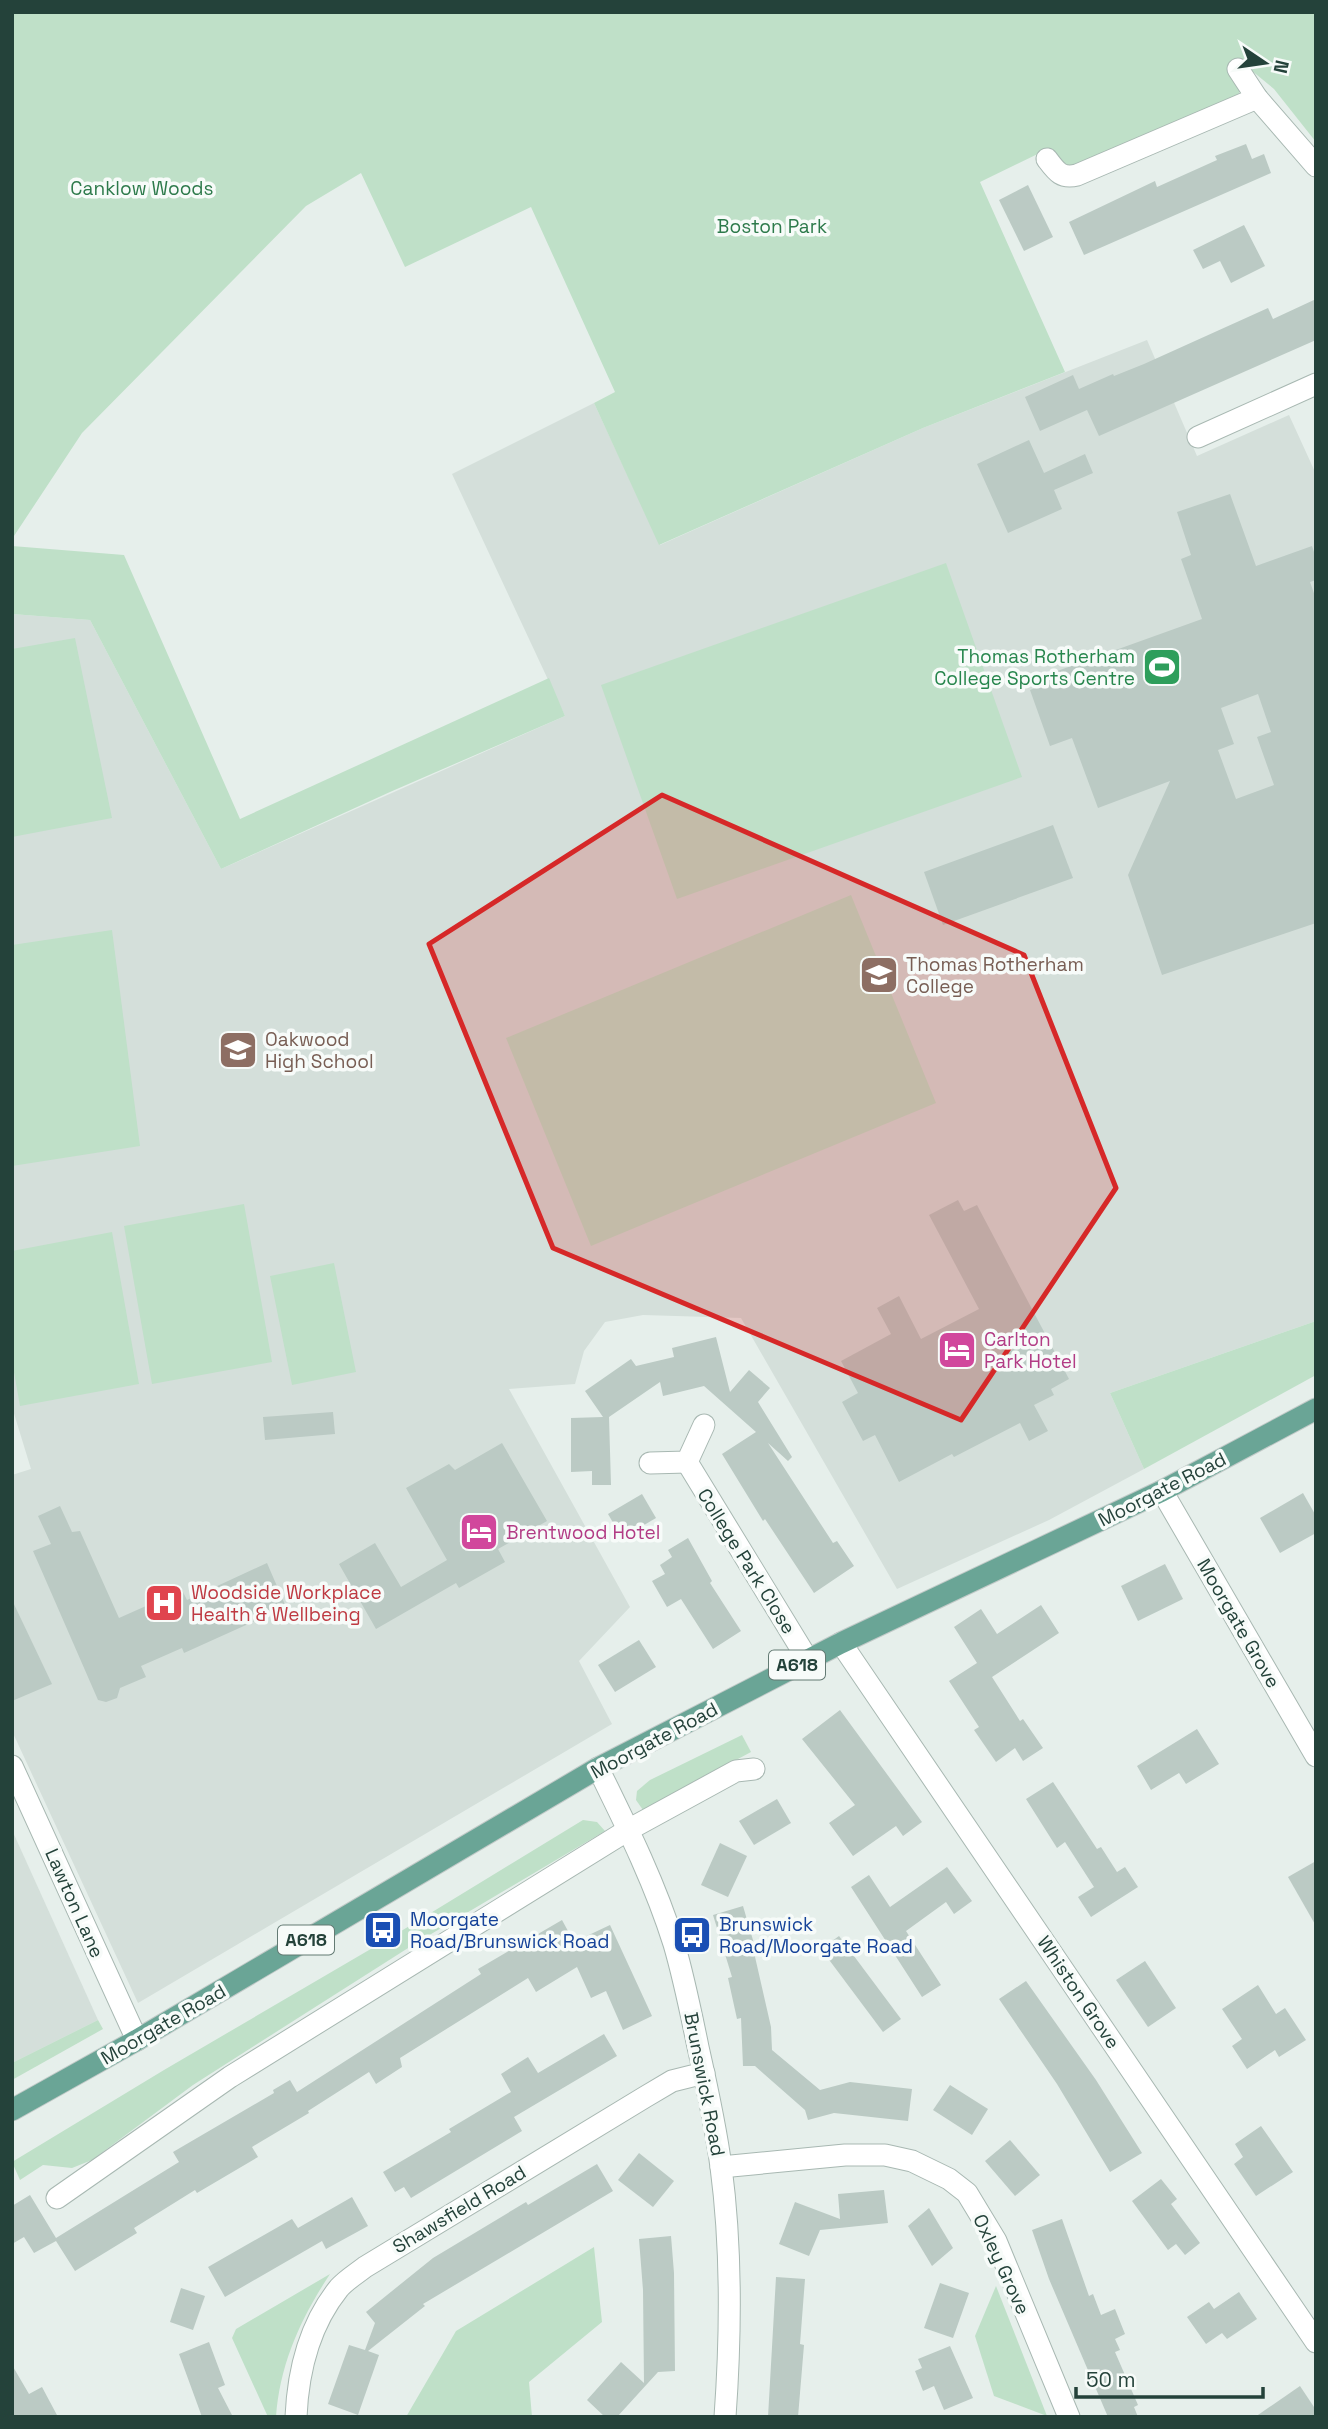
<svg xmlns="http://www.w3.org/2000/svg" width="1328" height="2429" viewBox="0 0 1328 2429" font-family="'Space Grotesk',sans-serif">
  <rect width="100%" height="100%" fill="#e6efeb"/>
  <g fill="#d4dfda">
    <polygon points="1147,340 1197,456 1289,415 1316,474 1316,1321 1110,1393 1144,1469 1049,1520 897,1589 741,1318 643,1315 605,1322 584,1351 575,1384 509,1389 630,1607 579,1661 612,1724 138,2003 12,1731 12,1475 31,1469 12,1407 12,614 90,620 221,869 565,716 452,474 594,403 660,545 923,428"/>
    <polygon points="12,1830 98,2020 12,2063"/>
  </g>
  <g fill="#bfe0c8">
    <polygon points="12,12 1316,12 1316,142 1274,89 1246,66 1238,97 1077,169 1061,167 1048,149 980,182 1065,372 923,428 659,545 594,403 615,392 531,207 405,267 361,173 306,206 82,433 12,539"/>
    <polygon points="12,546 124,555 240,819 549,678 565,716 390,792 221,869 90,620 12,614"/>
    <polygon points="946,563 1022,777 677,899 601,685"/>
    <polygon points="75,638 112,818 12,837 12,649"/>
    <polygon points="851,895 936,1103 591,1246 506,1038"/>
    <polygon points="112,930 140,1146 12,1166 12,945"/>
    <polygon points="244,1204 272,1362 152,1384 124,1226"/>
    <polygon points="112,1232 139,1384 20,1406 12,1361 12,1251"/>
    <polygon points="334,1263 356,1372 292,1385 270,1276"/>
    <polygon points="1316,1321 1316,1375 1144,1469 1110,1393"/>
    <polygon points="742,1735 751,1752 643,1810 636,1800 637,1791 650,1780"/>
    <polygon points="583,1820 597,1822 605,1831 416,1943 298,2018 193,2085 92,2160 72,2168 43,2165 20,2180 12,2162 164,2070 393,1936"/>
    <polygon points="98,2020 103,2029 12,2080 12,2063"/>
    <polygon points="594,2247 602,2322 529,2382 532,2417 406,2417 456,2331"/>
    <path d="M330,2274c-29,44 -50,89 -54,143h-8l-36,-79 4,-9z"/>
    <polygon points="996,2286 1047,2416 994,2396 975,2336"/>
  </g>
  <g fill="#bbcac4" fill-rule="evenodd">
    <polygon points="1246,144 1252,159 1264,154 1271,173 1084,255 1069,222 1155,181 1157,187 1217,160 1215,156"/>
    <polygon points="1028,185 1053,237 1024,251 999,200"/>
    <polygon points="1244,225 1265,266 1231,283 1220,261 1203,269 1193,250"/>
    <polygon points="1316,299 1316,340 1099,436 1087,410 1040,431 1025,397 1073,375 1079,389 1113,374 1114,376 1144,364 1268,308 1273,319"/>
    <polygon points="1029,440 1044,473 1085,454 1093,473 1054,490 1062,509 1008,533 977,464"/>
    <path d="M1230,494l26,72 56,-20 4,12v22l-6,2 6,17v324l-154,52 -34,-100 42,-94 -72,27 -26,-70 -22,8 -20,-56 8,-3 -3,-8 167,-60 -21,-60 10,-4 -14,-43zM1258,694l13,38 -14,5 17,48 -38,14 -18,-49 16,-6 -13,-36z"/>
    <polygon points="1053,825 1073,878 943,925 924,872"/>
    <polygon points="958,1200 964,1211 977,1205 1069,1379 1051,1389 1054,1395 1034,1405 1048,1431 1029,1441 1020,1423 954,1457 952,1454 899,1482 875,1435 863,1441 842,1402 858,1393 841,1361 891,1334 877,1308 899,1296 921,1339 979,1309 929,1215"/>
    <polygon points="716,1337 730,1392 749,1370 770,1388 758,1402 792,1457 788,1461 768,1443 833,1543 837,1541 854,1566 814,1593 765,1519 763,1521 722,1454 756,1432 704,1386 663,1396 660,1382 609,1417 611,1485 592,1485 592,1471 571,1472 571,1418 603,1417 585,1391 631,1359 636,1366 674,1357 672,1348"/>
    <polygon points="333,1412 335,1434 265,1440 263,1417"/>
    <polygon points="502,1443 547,1521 498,1549 505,1562 459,1588 456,1583 376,1629 339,1564 375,1543 401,1587 447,1560 406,1488 449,1464 455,1470"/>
    <polygon points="1303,1493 1316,1516 1316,1533 1280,1553 1260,1518"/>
    <polygon points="642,1494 656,1518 622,1538 608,1514"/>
    <polygon points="60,1506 72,1532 80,1531 119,1618 182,1590 187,1600 267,1563 286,1607 184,1653 182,1648 141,1666 146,1677 120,1688 117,1698 106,1702 98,1700 33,1551 51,1544 38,1516"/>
    <polygon points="688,1538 712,1581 710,1583 741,1631 713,1649 681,1599 667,1607 652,1581 665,1574 660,1565 672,1557 668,1550"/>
    <polygon points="1165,1564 1183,1599 1138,1621 1121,1586"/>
    <polygon points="12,1600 52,1684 12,1701"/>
    <polygon points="1041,1605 1059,1633 992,1677 1020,1721 1023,1719 1043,1748 1023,1761 1015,1748 996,1762 974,1730 979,1727 949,1681 977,1663 954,1627 981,1609 997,1634"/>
    <polygon points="639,1640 656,1667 615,1692 598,1665"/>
    <polygon points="840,1710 922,1822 903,1836 896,1826 853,1856 829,1823 855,1805 802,1739"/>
    <polygon points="1197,1729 1219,1764 1186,1784 1179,1773 1151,1790 1137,1766"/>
    <polygon points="1053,1782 1097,1849 1101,1847 1117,1872 1125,1867 1138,1887 1091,1917 1078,1897 1094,1887 1065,1842 1057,1848 1026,1799"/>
    <polygon points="777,1799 791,1823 754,1845 739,1821"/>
    <polygon points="720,1843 747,1856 728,1897 701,1885"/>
    <polygon points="1316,1861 1316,1926 1288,1877"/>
    <polygon points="947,1867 972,1901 954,1914 946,1902 906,1931 941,1985 922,1997 851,1887 869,1875 890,1907"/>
    <polygon points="743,1906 755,1947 753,1948 771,2027 772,2050 820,2090 850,2082 912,2089 908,2121 834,2113 808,2120 805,2110 755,2066 743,2066 741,2018 737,2019 728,1978 732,1977 713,1915"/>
    <polygon points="562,1920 574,1942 610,1925 652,2016 623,2030 606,1991 591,1998 577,1967 536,1992 528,1978 400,2058 402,2067 376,2084 369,2072 308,2111 309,2113 252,2147 258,2157 197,2193 195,2190 134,2228 137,2233 75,2271 56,2241 34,2253 24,2237 12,2244 12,2206 30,2195 56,2238 179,2162 173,2152 274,2093 273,2090 290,2080 297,2092 481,1974 478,1969"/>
    <polygon points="839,1936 901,2019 883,2032 821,1949"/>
    <polygon points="1145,1961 1176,2008 1148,2027 1116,1980"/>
    <polygon points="1026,1981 1096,2080 1142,2153 1110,2172 1057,2084 999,1999"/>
    <polygon points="1258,1985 1276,2014 1285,2008 1306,2040 1279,2057 1275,2050 1247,2069 1232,2046 1242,2039 1222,2009"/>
    <polygon points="604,2034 617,2056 514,2117 522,2131 411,2198 404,2187 395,2192 383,2172 451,2132 449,2129 511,2092 501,2074 528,2057 538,2073"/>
    <polygon points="950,2085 988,2109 972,2135 933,2110"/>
    <polygon points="1261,2126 1293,2172 1256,2196 1234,2164 1243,2157 1235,2144"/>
    <polygon points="1010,2140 1040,2175 1015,2196 985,2161"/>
    <polygon points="639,2153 674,2181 653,2207 618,2180"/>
    <polygon points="597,2164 613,2191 423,2304 425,2306 368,2351 379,2355 358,2415 328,2404 349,2345 365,2350 375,2323 366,2312 433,2258 526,2202 528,2205"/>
    <polygon points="1161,2179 1177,2199 1171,2204 1200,2243 1185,2255 1176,2244 1168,2250 1132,2201"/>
    <polygon points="884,2190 888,2223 820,2230 809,2256 779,2244 795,2202 840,2219 838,2194"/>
    <polygon points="352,2197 368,2226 326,2249 322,2241 225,2297 208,2267 292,2219 298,2228"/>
    <polygon points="929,2208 953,2248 932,2266 908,2226"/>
    <polygon points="1062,2219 1089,2296 1093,2294 1101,2315 1115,2309 1125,2334 1115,2339 1120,2350 1115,2352 1138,2405 1134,2407 1138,2417 1108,2417 1049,2279 1032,2230"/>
    <polygon points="671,2236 674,2273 675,2371 658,2372 617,2417 605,2417 587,2400 621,2362 644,2383 643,2290 639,2239"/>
    <polygon points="776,2277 805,2279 800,2344 804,2345 798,2417 768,2417"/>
    <polygon points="940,2283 969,2293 953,2338 924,2328"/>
    <polygon points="181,2288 205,2296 193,2330 170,2322"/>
    <polygon points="1239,2292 1257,2319 1227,2339 1222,2333 1206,2344 1187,2317 1209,2302 1214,2309"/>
    <polygon points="209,2342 225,2385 218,2388 233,2417 202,2417 179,2354"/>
    <polygon points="950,2346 973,2398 944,2410 934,2386 923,2391 915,2371 922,2368 918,2359"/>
    <polygon points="12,2365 29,2394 42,2387 58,2417 12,2417"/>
    <polygon points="1300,2386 1316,2410 1316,2417 1255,2417"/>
  </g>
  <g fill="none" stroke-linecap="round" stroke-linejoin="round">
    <g stroke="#a8b8b2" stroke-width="23">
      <g id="street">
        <polyline points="1238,69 1257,98 1316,166"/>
        <path d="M1047,159c9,12 14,20 30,16l180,-77"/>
        <polyline points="1198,437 1316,384"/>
        <polyline points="687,1462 808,1660"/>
        <polyline points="650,1463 687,1462 704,1425"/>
        <polyline points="1162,1491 1316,1756"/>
        <polyline points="841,1643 1316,2342"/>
        <polyline points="12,1766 137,2040"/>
        <path d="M598,1768c28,57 57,115 76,176 10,34 17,69 24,103 9,40 18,80 23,120 11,83 10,167 4,250"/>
        <polyline points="721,2167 845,2155 885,2155 912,2161 949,2179 967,2193 996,2241 1069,2417"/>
        <polyline points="57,2198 230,2077 628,1830 736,1771 754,1769"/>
        <path d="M296,2417c2,-46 14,-93 43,-129 7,-8 17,-14 26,-21l280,-170 27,-16 32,-8"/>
      </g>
    </g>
    <g stroke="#c2cac8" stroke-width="23">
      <polyline id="primary" points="12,2110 137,2040 598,1768 841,1643 1162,1491 1316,1409"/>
    </g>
    <use href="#street" stroke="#fff" stroke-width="21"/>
    <use href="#primary" stroke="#6aa596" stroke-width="21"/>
  </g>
  <path fill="#d62828" fill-opacity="0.2" stroke="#d62828" stroke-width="5" stroke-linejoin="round" d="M662,795l362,160 92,233 -155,232 -408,-172 -124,-304z"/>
  <defs>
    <g id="stadium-square" transform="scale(2.0125)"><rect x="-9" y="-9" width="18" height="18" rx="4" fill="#2e9e5b" stroke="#f7fbf9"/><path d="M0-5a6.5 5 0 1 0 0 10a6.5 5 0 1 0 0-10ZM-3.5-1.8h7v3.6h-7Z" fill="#fff"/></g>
    <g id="university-square" transform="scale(2.0125)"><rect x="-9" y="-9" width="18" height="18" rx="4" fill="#8d6e63" stroke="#f7fbf9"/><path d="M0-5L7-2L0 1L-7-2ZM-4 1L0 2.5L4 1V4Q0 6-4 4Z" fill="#fff"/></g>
    <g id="school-square" transform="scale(2.0125)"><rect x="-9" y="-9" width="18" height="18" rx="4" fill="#8d6e63" stroke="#f7fbf9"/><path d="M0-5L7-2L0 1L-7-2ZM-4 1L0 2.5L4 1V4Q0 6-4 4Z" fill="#fff"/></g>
    <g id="hotel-square" transform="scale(2.0125)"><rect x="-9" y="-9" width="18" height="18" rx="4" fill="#d1479c" stroke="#f7fbf9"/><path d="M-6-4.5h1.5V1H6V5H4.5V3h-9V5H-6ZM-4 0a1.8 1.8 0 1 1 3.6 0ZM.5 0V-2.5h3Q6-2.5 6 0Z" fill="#fff"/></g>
    <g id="hospital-square" transform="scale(2.0125)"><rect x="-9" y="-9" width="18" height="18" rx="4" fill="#e0444e" stroke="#f7fbf9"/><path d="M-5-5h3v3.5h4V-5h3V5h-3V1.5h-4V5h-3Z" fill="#fff"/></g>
    <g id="bus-square" transform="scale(2.0125)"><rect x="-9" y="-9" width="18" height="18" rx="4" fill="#1a4fb4" stroke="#f7fbf9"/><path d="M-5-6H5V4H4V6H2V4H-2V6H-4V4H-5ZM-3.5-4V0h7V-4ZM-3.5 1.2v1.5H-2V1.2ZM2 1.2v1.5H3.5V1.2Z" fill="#fff"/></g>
  </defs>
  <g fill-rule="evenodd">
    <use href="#stadium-square" x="1162" y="667"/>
    <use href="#university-square" x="879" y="975"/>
    <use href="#school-square" x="238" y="1050"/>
    <use href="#hotel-square" x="957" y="1350"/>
    <use href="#hotel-square" x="479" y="1532"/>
    <use href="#hospital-square" x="164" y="1603"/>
    <use href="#bus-square" x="383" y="1930"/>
    <use href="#bus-square" x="692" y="1935"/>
  </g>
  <g text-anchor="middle" stroke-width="7" stroke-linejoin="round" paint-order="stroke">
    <g fill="#f7fbf9" stroke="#637a73" stroke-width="2">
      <rect x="769" y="1650.5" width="56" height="29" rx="5"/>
      <rect x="278" y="1925.5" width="56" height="29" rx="5"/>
    </g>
    <g font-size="18" font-weight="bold" fill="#24423a">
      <text x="797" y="1671">A618</text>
      <text x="306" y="1946">A618</text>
    </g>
    <g font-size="19" fill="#2d7a4b" stroke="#f7fbf9">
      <text x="142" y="195">Canklow Woods</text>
      <text x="772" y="233">Boston Park</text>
    </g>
    <g font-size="19" fill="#27864d" stroke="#f7fbf9" text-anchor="end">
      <text x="1135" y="663">Thomas Rotherham<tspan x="1135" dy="22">College Sports Centre</tspan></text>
    </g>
    <g font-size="19" fill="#785e54" stroke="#f7fbf9" text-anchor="start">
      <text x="906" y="971">Thomas Rotherham<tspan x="906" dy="22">College</tspan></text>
      <text x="265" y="1046">Oakwood<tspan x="265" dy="22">High School</tspan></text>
    </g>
    <g font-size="19" fill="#b23c85" stroke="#f7fbf9" text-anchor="start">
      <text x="984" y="1346">Carlton<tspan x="984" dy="22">Park Hotel</tspan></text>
      <text x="506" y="1539">Brentwood Hotel</text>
    </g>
    <g font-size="19" fill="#24423a" stroke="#f7fbf9">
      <text transform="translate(1162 1489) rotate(-27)" y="7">Moorgate Road</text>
      <text transform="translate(747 1561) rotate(58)" y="7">College Park Close</text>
      <text transform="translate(1239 1623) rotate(60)" y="7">Moorgate Grove</text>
      <text transform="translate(654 1740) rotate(-28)" y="7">Moorgate Road</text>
      <text transform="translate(75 1903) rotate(66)" y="7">Lawton Lane</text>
      <text transform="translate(1079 1992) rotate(56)" y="7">Whiston Grove</text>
      <text transform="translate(163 2024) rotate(-30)" y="7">Moorgate Road</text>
      <text transform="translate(705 2084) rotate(79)" y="7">Brunswick Road</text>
      <text transform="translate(459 2209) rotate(-31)" y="7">Shawsfield Road</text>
      <text transform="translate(1002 2264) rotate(65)" y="7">Oxley Grove</text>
    </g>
    <g font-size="19" fill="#be3a42" stroke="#f7fbf9" text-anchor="start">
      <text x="191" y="1599">Woodside Workplace<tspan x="191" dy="22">Health &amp; Wellbeing</tspan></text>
    </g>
    <g font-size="19" fill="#164399" stroke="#f7fbf9" text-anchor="start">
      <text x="410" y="1926">Moorgate<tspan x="410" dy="22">Road/Brunswick Road</tspan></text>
      <text x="719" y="1931">Brunswick<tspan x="719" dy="22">Road/Moorgate Road</tspan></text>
    </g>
  </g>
  <rect width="1328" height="2429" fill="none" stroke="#24423a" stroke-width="28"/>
  <g transform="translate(1265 63) rotate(103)" stroke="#f7fbf9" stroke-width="5" paint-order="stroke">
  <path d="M0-5L12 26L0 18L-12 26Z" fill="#24423a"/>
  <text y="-10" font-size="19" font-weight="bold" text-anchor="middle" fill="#24423a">N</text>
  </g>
  <path d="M1076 2387v10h187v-10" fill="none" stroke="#24423a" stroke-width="3.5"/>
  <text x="1086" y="2387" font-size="21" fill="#24423a" stroke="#f7fbf9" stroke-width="5" paint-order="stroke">50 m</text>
</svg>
